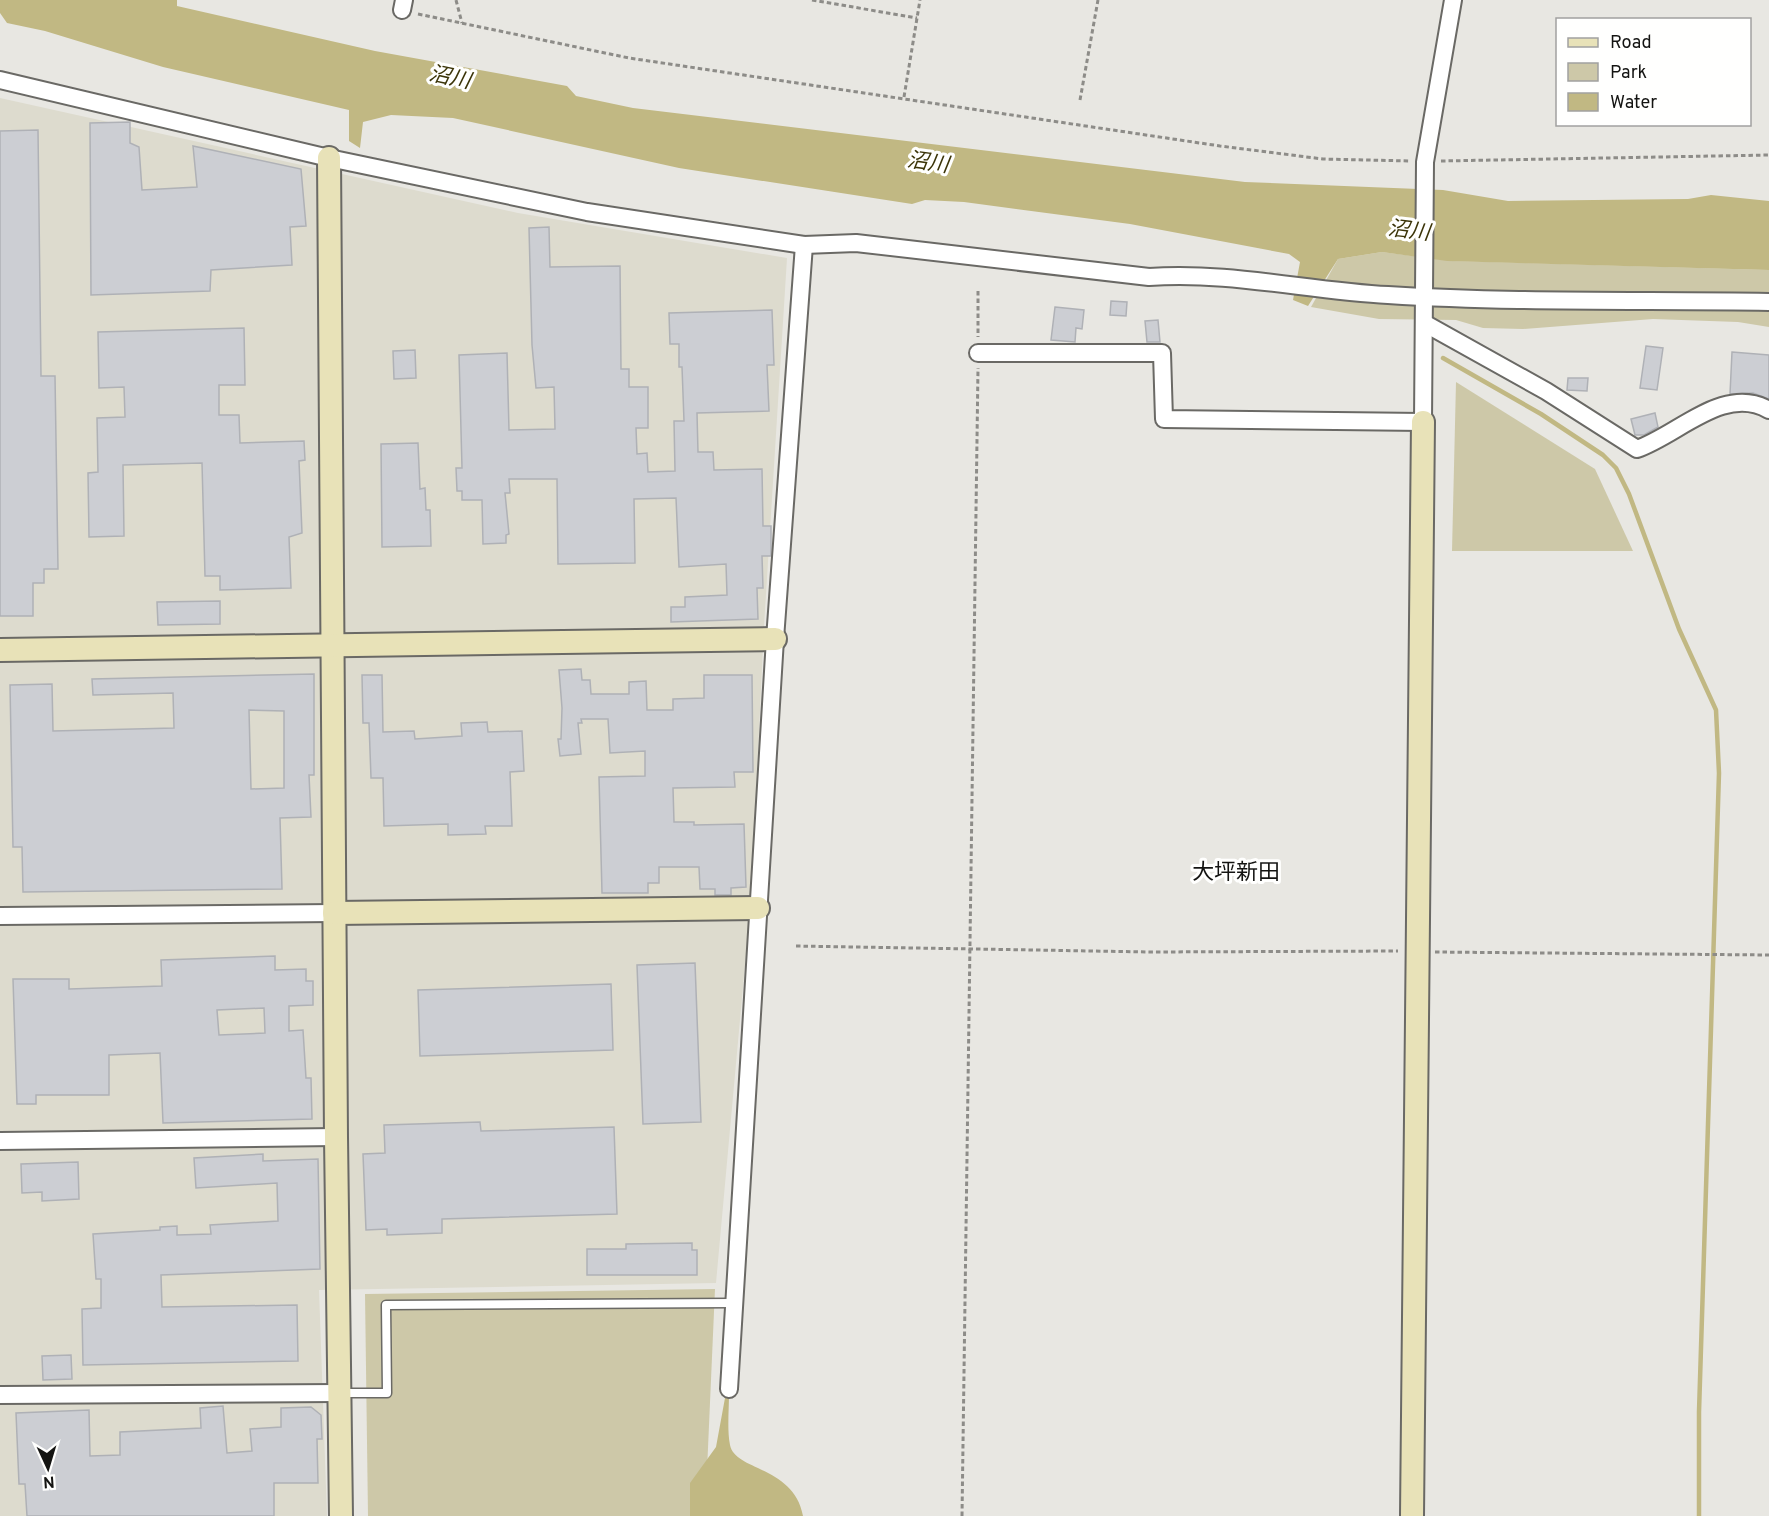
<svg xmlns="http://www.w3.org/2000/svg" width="1769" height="1516" viewBox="0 0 1769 1516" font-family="Overpass,'Noto Sans JP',sans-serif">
  <rect width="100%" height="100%" fill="#e8e7e2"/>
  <polygon fill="#dddbce" points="0,98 518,213 787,258 764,626 751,899 716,1283 319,1290 327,1516 0,1516"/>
  <g fill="#cdc8a8">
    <polygon points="1382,252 1453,261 1769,270 1769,327 1738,322 1653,319 1523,329 1483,328 1456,320 1379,319 1311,307 1338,259"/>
    <polygon points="1456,382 1595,469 1633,551 1452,551"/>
    <polygon points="715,1289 705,1516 368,1516 365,1294"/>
  </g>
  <g fill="#c1b883">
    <polygon points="0,0 177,0 177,6 375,51 567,86 576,96 633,108 1245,182 1443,190 1508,201 1688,199 1711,195 1769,201 1769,270 1447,261 1382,252 1338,259 1308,306 1293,300 1300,262 1289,254 1130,224 964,202 925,200 912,204 679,168 453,118 391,115 363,122 360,148 349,141 349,110 163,67 45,31 7,23 0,13"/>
    <path d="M729,1394c0,16 -2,36 1,51 5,26 64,21 73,71h-113v-33l26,-36 9,-49z"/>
  </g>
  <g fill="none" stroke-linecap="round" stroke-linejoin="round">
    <polyline stroke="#c1b883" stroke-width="4.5" points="1443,358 1541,414 1603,455 1616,468 1629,494 1679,629 1716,710 1719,773 1699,1412 1699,1516"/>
  </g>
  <g fill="#ccced3" stroke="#afb1b6" stroke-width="1.5" fill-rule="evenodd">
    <polygon points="130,122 130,143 139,147 142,190 197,187 193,146 301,169 306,226 290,227 292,265 211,270 210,291 91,295 90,123"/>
    <polygon points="38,130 41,376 55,376 58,569 44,569 44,583 33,583 33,616 0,616 0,131"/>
    <polygon points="549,227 550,267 620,266 621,369 629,369 629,387 648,387 648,428 636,428 637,454 647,453 648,472 675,471 674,421 684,421 682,367 679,367 679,344 670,344 669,313 772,310 774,365 767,365 769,411 697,413 698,452 713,452 714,470 762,469 763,526 771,526 771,556 762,556 763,588 757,588 758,619 671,622 671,607 685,607 685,597 727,595 726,564 679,567 676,498 634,499 635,563 558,564 557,479 509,479 510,493 505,493 509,534 506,535 506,543 483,544 482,500 462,500 462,491 457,491 456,468 462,468 459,355 507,353 509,430 555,429 554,387 536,388 532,345 529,228"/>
    <polygon points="1111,301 1127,302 1126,316 1110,315"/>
    <polygon points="1055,307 1084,310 1082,329 1076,328 1075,342 1051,340"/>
    <polygon points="1158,320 1160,342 1147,342 1145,321"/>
    <polygon points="244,328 245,385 219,385 219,415 239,415 240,443 304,441 305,460 299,461 302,533 289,537 291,588 220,590 220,576 205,576 202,463 123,465 124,536 89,537 88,473 98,472 97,418 125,417 124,387 99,388 98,332"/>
    <polygon points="1646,346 1663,348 1657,390 1640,388"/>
    <polygon points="415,350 416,378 394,379 393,351"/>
    <polygon points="1732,352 1769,355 1769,399 1753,393 1730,394"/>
    <polygon points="1568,378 1588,378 1587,391 1567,390"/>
    <polygon points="1655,413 1658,427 1644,435 1635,435 1631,419"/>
    <polygon points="418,443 420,489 425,488 426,510 430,510 431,546 382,547 381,444"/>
    <polygon points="220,601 220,624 158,625 157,602"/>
    <polygon points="581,669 582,680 590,680 591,694 629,694 629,682 646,681 647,710 673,710 673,699 704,698 704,675 752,675 753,772 734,772 735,787 673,788 674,822 694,822 694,825 744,824 746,887 731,888 731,895 715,895 715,889 700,889 699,867 659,867 659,883 648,883 648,893 602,893 599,777 645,776 645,751 610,753 608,719 581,719 582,723 578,723 581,754 560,756 558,739 561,739 562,708 559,670"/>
    <path d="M314,674v101h-5l2,42 -31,1 2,71 -259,3 -1,-45h-9l-3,-162 42,-1 1,47 121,-3 -1,-35 -80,2 -1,-16zM249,710l35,1v77l-33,1z"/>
    <polygon points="362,675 382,675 383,732 414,731 415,739 462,736 461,723 487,722 488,732 522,731 524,771 510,772 512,826 485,826 486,834 448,835 448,824 384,826 383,778 371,778 369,723 363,723"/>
    <path d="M275,956v14l31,-1v12h7v24l-24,1v25l14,-1 3,48h5l1,41 -149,4 -3,-70 -51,2v40h-73v9h-19l-4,-125h56v10l93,-3 -1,-26zM264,1008l1,25 -46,2 -2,-25z"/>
    <polygon points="695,963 701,1122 643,1124 637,965"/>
    <polygon points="611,984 613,1050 420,1056 418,990"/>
    <polygon points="480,1122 481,1131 614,1127 617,1214 442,1219 442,1233 387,1235 387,1229 366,1230 363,1154 385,1153 384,1125"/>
    <polygon points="263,1154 263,1161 318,1159 320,1269 161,1275 162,1307 297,1305 298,1361 83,1365 82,1309 101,1308 101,1279 96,1279 93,1234 160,1230 160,1227 177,1226 177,1235 211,1234 210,1225 278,1221 277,1183 196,1188 194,1158"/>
    <polygon points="78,1162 79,1199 42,1201 42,1192 22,1193 21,1164"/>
    <polygon points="692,1243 692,1250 697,1250 697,1275 587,1275 587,1249 626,1249 626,1244"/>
    <polygon points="71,1355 72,1379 43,1380 42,1356"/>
    <polygon points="223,1406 227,1453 252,1451 250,1429 281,1427 281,1408 311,1407 321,1415 322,1439 317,1439 318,1483 274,1483 274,1516 27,1516 25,1484 19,1484 16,1413 89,1410 90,1456 120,1455 120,1432 201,1428 200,1408"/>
  </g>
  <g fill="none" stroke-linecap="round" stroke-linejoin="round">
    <g stroke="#6a6965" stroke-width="11">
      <polyline id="lane" points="340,1393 387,1393 386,1305 733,1303"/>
    </g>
    <g stroke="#6a6965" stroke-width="20">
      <g id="street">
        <polyline points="402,10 404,0"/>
        <path d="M0,80l329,78 258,54 217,33 52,-2 293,34c79,-6 160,14 239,18 127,8 254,5 381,7"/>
        <path d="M1424,323l122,68 91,58c41,-14 87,-65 132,-39"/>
        <polyline points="978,353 1162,353 1164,419 1423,422 1425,162 1453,0"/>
        <polyline points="0,916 334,913"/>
        <polyline points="0,1141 336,1137"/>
        <polyline points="729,1389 775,639 804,245"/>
        <polyline points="0,1395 339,1393"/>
      </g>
    </g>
    <g stroke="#6a6965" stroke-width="26">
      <g id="secondary">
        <polyline points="329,158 336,1137 341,1516"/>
        <polyline points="0,650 775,639"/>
        <polyline points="334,913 758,908"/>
        <polyline points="1412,1516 1423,422"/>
      </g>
    </g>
    <g stroke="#8d8c88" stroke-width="3" stroke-dasharray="4.5 3" stroke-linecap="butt">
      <polyline points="456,0 462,23"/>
      <polyline points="812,0 917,18"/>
      <polyline points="418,14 629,58 1220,146 1323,159 1411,161"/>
      <polyline points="904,97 920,0"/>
      <polyline points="1080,100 1098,0"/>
      <polyline points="1441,161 1769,155"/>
      <polyline points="978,291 978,337"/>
      <polyline points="796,946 1152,952 1398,951"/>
      <polyline points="1435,952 1769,955"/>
      <polyline points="962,1516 978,368"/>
    </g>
    <use href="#lane" stroke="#fff" stroke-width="8"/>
    <use href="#street" stroke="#fff" stroke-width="16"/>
    <use href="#secondary" stroke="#e8e2b8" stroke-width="22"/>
  </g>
  <g text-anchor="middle" stroke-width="6" stroke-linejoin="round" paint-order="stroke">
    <g font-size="21" font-style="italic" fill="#3b3408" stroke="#fffffe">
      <text transform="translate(450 77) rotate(12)" y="7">沼川</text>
      <text transform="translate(928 162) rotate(8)" y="7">沼川</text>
      <text transform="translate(1409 230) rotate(7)" y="7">沼川</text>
    </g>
    <g font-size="22" fill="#141412" stroke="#fffffe">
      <text x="1236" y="879">大坪新田</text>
    </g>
  </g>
  <rect x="1556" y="18" width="195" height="108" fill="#fffffe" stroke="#a1a1a0" stroke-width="1.5"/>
  <rect x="1568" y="38" width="30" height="9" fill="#e8e2b8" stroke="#a1a1a0" stroke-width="1.5"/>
  <text x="1610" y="48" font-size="18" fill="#141412">Road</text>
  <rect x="1568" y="63" width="30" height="18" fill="#cdc8a8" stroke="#a1a1a0" stroke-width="1.5"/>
  <text x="1610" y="78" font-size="18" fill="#141412">Park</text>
  <rect x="1568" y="93" width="30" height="18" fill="#c1b883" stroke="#a1a1a0" stroke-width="1.5"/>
  <text x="1610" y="108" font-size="18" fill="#141412">Water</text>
  <g transform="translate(48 1468) rotate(176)" stroke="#fffffe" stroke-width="4.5" paint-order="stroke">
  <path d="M0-4.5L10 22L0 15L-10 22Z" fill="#141412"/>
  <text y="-9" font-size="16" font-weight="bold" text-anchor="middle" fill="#141412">N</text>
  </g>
</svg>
